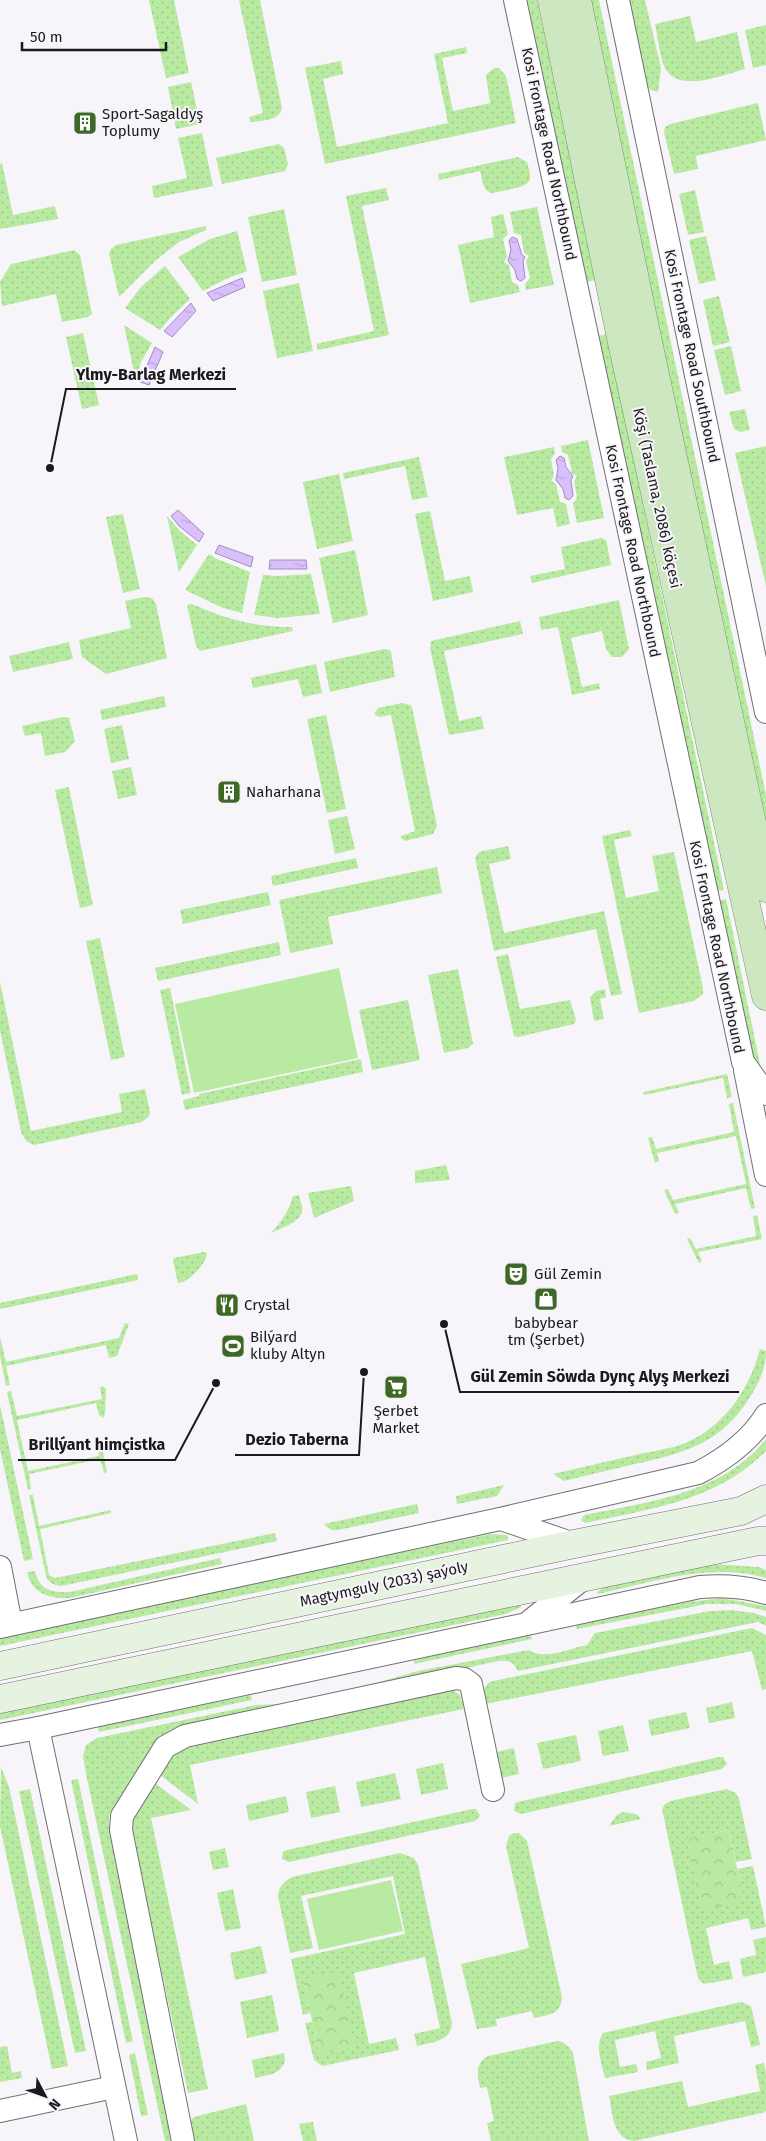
<svg xmlns="http://www.w3.org/2000/svg" width="766" height="2141" viewBox="0 0 766 2141" font-family="'Fira Sans',sans-serif">
  <defs>
    <pattern id="grass-dots" width="8" height="8" patternUnits="userSpaceOnUse" patternTransform="scale(1.25)"><rect width="8" height="8" fill="#b9eaa2"/><path d="M2 2h.1M6 6h.1" fill="none" stroke="#9ec88b" stroke-width="1.8" stroke-linecap="round"/></pattern>
    <pattern id="forest-crowns" width="20" height="18" patternUnits="userSpaceOnUse" patternTransform="scale(1.25)"><rect width="20" height="18" fill="#b9eaa2"/><path d="M2 6a3 3 0 1 1 6 0M12 15a3 3 0 1 1 6 0" fill="none" stroke="#9ec88b"/></pattern>
    <pattern id="water-ripples" width="26" height="14" patternUnits="userSpaceOnUse" patternTransform="scale(1.25)"><rect width="26" height="14" fill="#d9c0fd"/><path d="M2 4q2-2 4 0t4 0M15 11q2-2 4 0t4 0" fill="none" stroke="#baa4d8"/></pattern>
  </defs>
  <rect width="100%" height="100%" fill="#f7f5fa"/>
  <g fill="url(#grass-dots)">
    <polygon points="149,0 174,0 189,73 166,78"/>
    <path d="M239,0h21l22,108c-3,13 -18,12 -29,14h-3l-1,-5 14,-4z"/>
    <polygon points="527,0 537,0 596,280 587,282"/>
    <polygon points="590,0 599,0 766,795 766,839"/>
    <polygon points="626,0 645,0 661,68 658,92 651,90 646,86"/>
    <path d="M690,16l6,26 41,-10 8,37c-22,6 -69,26 -81,-3 -5,-13 -6,-29 -9,-42z"/>
    <polygon points="766,25 766,65 753,68 745,30"/>
    <polygon points="466,47 467,53 442,58 453,111 490,103 486,75 494,68 499,68 506,76 516,123 325,164 305,68 341,61 343,74 323,79 337,147 448,123 434,54"/>
    <polygon points="191,82 200,124 176,129 168,87"/>
    <polygon points="758,103 766,140 696,156 698,169 674,174 664,132 665,127 670,124"/>
    <polygon points="202,133 213,186 154,198 152,186 187,178 178,138"/>
    <polygon points="279,144 284,148 288,164 285,171 222,184 216,158"/>
    <path d="M518,157l9,5c1,5 4,12 3,17 -1,9 -30,12 -38,14 -10,-2 -9,-13 -12,-22l-41,9 -1,-6z"/>
    <polygon points="2,163 13,215 55,206 58,219 0,229 0,164"/>
    <polygon points="386,188 389,200 362,206 389,335 318,350 316,344 374,331 346,196"/>
    <polygon points="695,190 704,232 688,235 679,194"/>
    <polygon points="537,207 554,285 526,290 525,284 530,278 526,261 529,256 524,253 521,235 514,233 510,212"/>
    <polygon points="284,209 297,275 262,282 248,217"/>
    <polygon points="503,214 508,234 503,239 507,257 504,262 509,265 512,282 518,285 520,292 470,303 458,245 494,237 491,217"/>
    <polygon points="206,226 206,230 179,242 155,261 119,297 109,253 111,249 116,245"/>
    <polygon points="237,231 247,271 226,279 203,291 178,257 210,239"/>
    <polygon points="706,236 716,280 699,284 689,240"/>
    <polygon points="74,250 80,255 92,314 88,317 62,322 56,294 2,306 0,282 11,264"/>
    <polygon points="165,266 190,299 171,317 160,330 125,308 141,287"/>
    <polygon points="299,283 313,351 277,358 263,291"/>
    <polygon points="719,296 730,342 713,346 703,300"/>
    <polygon points="124,325 152,343 141,362 136,381"/>
    <polygon points="83,333 99,405 82,409 66,337"/>
    <polygon points="607,334 724,890 715,892 598,336"/>
    <polygon points="731,346 741,391 725,395 714,350"/>
    <polygon points="745,409 750,430 740,432 734,429 729,412"/>
    <polygon points="588,440 604,518 577,523 573,503 577,498 574,481 577,476 572,473 568,455 562,452 561,446"/>
    <polygon points="766,446 766,586 735,453"/>
    <polygon points="554,447 555,453 551,459 554,476 551,481 556,484 560,502 566,504 570,524 557,527 553,508 517,515 504,457"/>
    <polygon points="419,457 428,497 412,500 405,466 344,479 343,473"/>
    <polygon points="339,474 353,541 317,549 303,482"/>
    <polygon points="430,511 445,581 470,576 473,592 433,601 415,514"/>
    <polygon points="123,514 140,589 123,593 106,517"/>
    <polygon points="167,516 180,531 197,545 179,572"/>
    <polygon points="601,538 606,540 611,565 532,583 530,576 565,569 561,547"/>
    <polygon points="355,550 368,615 333,623 319,558"/>
    <polygon points="209,554 217,559 250,572 242,613 223,608 185,590"/>
    <polygon points="311,574 320,614 278,618 254,615 263,575 279,576"/>
    <polygon points="144,597 152,598 156,604 167,658 106,674 82,657 79,640 131,628 125,601"/>
    <polygon points="619,600 629,649 622,657 612,657 606,649 602,631 571,638 582,687 599,683 600,689 572,695 558,627 541,630 539,617"/>
    <path d="M192,604c33,15 63,23 100,23l1,4 -93,20 -4,-5 -9,-41z"/>
    <polygon points="520,621 523,634 444,651 459,721 481,716 484,729 449,735 430,648 431,641"/>
    <polygon points="69,642 73,659 13,672 9,656"/>
    <polygon points="384,649 390,650 391,652 395,677 330,692 324,662"/>
    <polygon points="316,664 322,693 303,697 298,679 253,688 251,678"/>
    <polygon points="164,696 166,707 102,720 100,710"/>
    <polygon points="402,703 410,705 412,707 437,826 433,834 405,841 401,838 401,836 415,831 391,715 379,717 374,714 378,708"/>
    <polygon points="326,715 346,809 327,813 307,719"/>
    <polygon points="63,717 69,718 75,741 65,752 45,756 41,733 25,736 22,726"/>
    <polygon points="122,725 129,759 111,763 104,729"/>
    <polygon points="131,767 137,795 118,799 112,771"/>
    <polygon points="69,787 93,905 80,908 55,790"/>
    <polygon points="347,816 355,849 335,854 328,820"/>
    <polygon points="630,830 632,836 614,840 626,898 659,891 652,856 674,852 703,988 703,994 694,1001 639,1013 602,836"/>
    <polygon points="508,846 511,859 489,864 504,933 604,911 622,994 611,996 596,929 494,951 475,858 479,852"/>
    <polygon points="356,858 358,868 273,886 271,876"/>
    <polygon points="437,867 442,893 328,917 333,944 290,953 279,900"/>
    <polygon points="268,892 271,905 183,924 180,910"/>
    <polygon points="726,899 761,1069 754,1059 717,901"/>
    <polygon points="100,938 125,1057 111,1060 86,941"/>
    <polygon points="279,942 281,955 158,981 155,968"/>
    <polygon points="508,954 520,1009 570,1000 576,1020 574,1024 518,1037 514,1036 496,957"/>
    <polygon points="458,969 473,1044 468,1048 444,1053 428,975"/>
    <polygon points="0,982 31,1131 122,1112 119,1094 145,1089 150,1112 149,1116 142,1122 34,1145 26,1141 21,1132 0,1030"/>
    <polygon points="170,988 191,1093 182,1095 160,990"/>
    <polygon points="605,989 606,997 600,999 604,1019 594,1021 590,997 596,991"/>
    <polygon points="408,1000 420,1060 372,1070 359,1010"/>
    <polygon points="361,1059 363,1072 185,1110 183,1100 199,1096 199,1094"/>
    <polygon points="727,1074 732,1097 727,1098 723,1078 644,1095 643,1092"/>
    <polygon points="733,1103 755,1208 751,1209 746,1188 675,1204 679,1213 675,1214 664,1190 668,1189 673,1200 746,1184 736,1136 657,1153 659,1161 655,1163 648,1138 652,1137 656,1149 734,1132 729,1104"/>
    <polygon points="446,1165 450,1180 415,1183 415,1171"/>
    <polygon points="351,1186 354,1201 314,1218 308,1193"/>
    <path d="M299,1195c1,5 4,12 3,17 -3,11 -23,17 -31,21 10,-11 18,-22 22,-37z"/>
    <polygon points="757,1215 762,1239 698,1252 702,1261 699,1263 687,1239 690,1238 696,1249 756,1236 753,1216"/>
    <path d="M204,1252l3,1c0,10 -19,30 -29,30l-5,-22 1,-3z"/>
    <polygon points="137,1274 138,1280 0,1309 0,1303"/>
    <polygon points="125,1323 129,1324 117,1356 109,1358 106,1345 6,1366 10,1385 6,1386 0,1356 0,1337 6,1362 119,1338"/>
    <path d="M760,1349l6,2c0,17 -7,32 -16,46 -29,47 -66,56 -115,67 -24,6 -48,11 -71,17l-11,-7c26,-6 52,-12 78,-18 16,-4 33,-6 49,-11 42,-15 69,-54 80,-96z"/>
    <polygon points="103,1386 106,1389 105,1414 103,1418 99,1415 96,1403 17,1420 28,1471 99,1456 97,1443 101,1442 107,1472 104,1473 100,1459 29,1474 31,1489 28,1490 7,1392 11,1391 17,1416 102,1399 100,1387"/>
    <polygon points="0,1405 33,1559 24,1561 0,1449"/>
    <path d="M766,1439v12c-49,50 -116,58 -181,72l-4,-3 3,-5c64,-13 138,-21 182,-76z"/>
    <polygon points="504,1485 497,1496 457,1504 456,1496"/>
    <path d="M29,1495h4l6,31 72,-16v3l-71,16 9,46 6,3 220,-45 2,8 -216,45c-7,-1 -12,-3 -15,-10z"/>
    <polygon points="417,1504 419,1513 338,1530 331,1530 324,1524"/>
    <polygon points="490,1534 507,1535 508,1540 0,1646 0,1637"/>
    <path d="M220,1558l2,6 -152,34c-20,1 -38,-4 -43,-26l8,-1c4,19 17,22 35,21z"/>
    <path d="M713,1564l46,3 7,3v8c-55,-16 -113,4 -168,16l-1,-2 9,-6z"/>
    <polygon points="722,1598 766,1606 766,1611 736,1604 707,1604 577,1629 576,1625 688,1602"/>
    <polygon points="521,1602 521,1607 506,1614 0,1720 0,1711"/>
    <path d="M731,1610l23,3 12,4v9l-8,-4 -240,49c-6,-12 -12,-11 -25,-9l-208,48h-18l-108,26 -50,80v13l65,312h-9l-79,-367 -3,-18 3,-11 11,-7 159,-33 55,-2 52,-14 23,-9 32,-9 111,-21c14,11 42,-2 58,-5l8,-12 115,-22z"/>
    <polygon points="752,1628 766,1635 766,1689 762,1690 752,1651 485,1704 482,1692 488,1683 493,1681"/>
    <polygon points="531,1635 532,1639 414,1664 414,1660"/>
    <polygon points="453,1690 460,1695 464,1709 190,1765 198,1804 160,1775 178,1750"/>
    <polygon points="251,1695 252,1700 99,1732 98,1727"/>
    <polygon points="732,1702 735,1718 709,1723 706,1708"/>
    <polygon points="686,1712 690,1728 651,1736 648,1720"/>
    <polygon points="623,1725 629,1751 603,1756 598,1731"/>
    <polygon points="576,1735 581,1761 543,1769 537,1743"/>
    <polygon points="514,1748 519,1774 502,1778 496,1752"/>
    <polygon points="719,1757 723,1757 727,1764 722,1769 521,1814 514,1811 515,1803 518,1802"/>
    <polygon points="443,1763 448,1789 421,1795 416,1769"/>
    <polygon points="1,1767 9,1787 68,2066 52,2069 0,1826"/>
    <polygon points="395,1773 401,1799 361,1807 356,1782"/>
    <polygon points="78,1779 133,2041 126,2043 71,1780"/>
    <polygon points="155,1783 191,1810 151,1818 208,2089 188,2093 129,1821"/>
    <polygon points="335,1786 340,1812 311,1818 306,1792"/>
    <polygon points="30,1789 86,2051 75,2053 19,1791"/>
    <polygon points="727,1789 736,1793 739,1799 752,1859 736,1862 729,1830 687,1839 744,1901 737,1869 753,1866 766,1927 751,1930 748,1918 706,1928 714,1965 729,1961 733,1979 704,1984 699,1980 697,1974 662,1809 665,1804 670,1801"/>
    <polygon points="286,1796 289,1812 249,1821 246,1805"/>
    <polygon points="472,1809 476,1809 480,1816 475,1821 289,1862 282,1859 283,1852 287,1850"/>
    <polygon points="623,1812 636,1814 641,1819 609,1826 617,1815"/>
    <path d="M514,1833h5l8,8 35,156c0,17 -14,18 -28,21l-2,-7 -36,8 1,7 -20,3 -16,-65 68,-16 -23,-102 3,-10z"/>
    <polygon points="225,1848 229,1867 213,1870 209,1852"/>
    <path d="M400,1853l14,5 4,7 34,158c-1,19 -20,19 -35,23l-3,-12 26,-6 -15,-71 -71,16 15,71 27,-6 3,12 -77,16 -8,-6 -9,-37 7,-1 7,32 35,-8 -51,-67 7,34 -7,2 -12,-56 114,-25 -12,-58 -92,20 12,52 -23,5 -12,-57c1,-9 5,-14 14,-19z"/>
    <polygon points="233,1889 241,1928 225,1931 217,1893"/>
    <polygon points="766,1937 766,1972 743,1977 740,1959 756,1955 753,1940"/>
    <polygon points="261,1946 267,1973 235,1980 230,1953"/>
    <polygon points="272,1995 279,2031 247,2038 240,2002"/>
    <path d="M741,2002l10,4 9,39 -9,2 -6,-26 -71,15 5,27 -32,7 -1,-8 15,-4 -6,-27 -40,9 5,27 16,-3 2,8 -33,6c-3,-14 -11,-32 -2,-45z"/>
    <path d="M558,2041c7,2 11,5 15,12l16,88h-98l-4,-18 7,-2 -7,-34 -7,1c-3,-14 -5,-24 8,-32z"/>
    <polygon points="7,2046 12,2073 21,2071 22,2078 0,2082 0,2047"/>
    <polygon points="135,2053 148,2115 141,2116 129,2055"/>
    <path d="M284,2053l1,8c-5,14 -17,14 -30,17l-3,-18z"/>
    <path d="M764,2063l2,9v39l-4,2 -128,28c-22,-2 -21,-28 -25,-45l73,-15 6,26 72,-16 -5,-26z"/>
    <polygon points="246,2104 254,2141 193,2141 190,2121 194,2117"/>
    <polygon points="313,2122 317,2141 303,2141 299,2124"/>
  </g>
  <g fill="url(#forest-crowns)">
    <polygon points="729,1830 744,1901 702,1911 686,1839"/>
    <polygon points="338,1972 355,2046 319,2054 303,1979"/>
  </g>
  <g fill="#b9eaa2">
    <polygon points="339,968 358,1058 194,1093 175,1004"/>
    <polygon points="391,1880 403,1931 319,1950 307,1899"/>
  </g>
  <g fill="url(#water-ripples)" stroke="#a08eb9">
    <polygon points="512,237 517,239 522,255 525,257 523,261 525,278 521,281 517,279 515,270 508,261 511,250 509,241"/>
    <polygon points="242,278 245,287 213,301 207,293"/>
    <polygon points="191,303 196,311 172,337 164,331"/>
    <polygon points="155,347 163,352 149,385 140,382"/>
    <polygon points="560,456 564,458 566,467 573,476 571,480 573,496 569,500 565,498 563,489 556,480 558,468 556,460"/>
    <polygon points="178,510 204,534 199,542 179,526 171,516"/>
    <polygon points="219,545 253,557 251,567 215,553"/>
    <polygon points="270,560 306,560 307,569 269,569"/>
  </g>
  <g fill="none" stroke-linecap="round" stroke-linejoin="round">
    <g stroke="#716f73" stroke-width="24">
      <g id="street">
        <polyline points="515,0 743,1062 766,1094"/>
        <polyline points="618,0 766,712"/>
        <polyline points="745,1070 766,1175"/>
        <polyline points="501,1519 574,1544"/>
        <polyline points="0,1567 11,1624"/>
        <polyline points="530,1621 584,1578"/>
        <path d="M0,1627l500,-108 198,-46c27,-14 52,-32 68,-58"/>
        <polyline points="0,1735 38,1728"/>
        <polyline points="0,2111 114,2087"/>
        <path d="M126,2141l-88,-413 662,-141c23,-2 43,-1 66,6"/>
        <polyline points="183,2141 121,1830 122,1816 165,1747 185,1736 456,1678 464,1679 471,1684 493,1790"/>
      </g>
    </g>
    <g stroke="#716f73" stroke-width="29">
      <g id="secondary">
        <polyline points="0,1666 574,1544 741,1511 766,1499"/>
        <polyline points="0,1699 758,1541 766,1541"/>
      </g>
    </g>
    <g stroke="#78956c" stroke-width="29">
      <g id="primary">
        <polyline points="552,0 621,338 766,996"/>
        <polyline points="577,0 646,333 766,888"/>
      </g>
    </g>
    <use href="#street" stroke="#fff" stroke-width="22"/>
    <use href="#secondary" stroke="#e6f3e0" stroke-width="28"/>
    <use href="#primary" stroke="#cde8c1" stroke-width="28"/>
  </g>
  <defs>
    <g id="building-square" transform="scale(1.25)"><rect x="-9" y="-9" width="18" height="18" rx="4" fill="#3d6825" stroke="#f7f5fa"/><path d="M-4-6H4V6H1V3H-1V6H-4ZM-2.5-4.3h1.7v1.8h-1.7ZM.8-4.3h1.7v1.8H.8ZM-2.5-1h1.7V.8h-1.7ZM.8-1h1.7V.8H.8Z" fill="#fff"/></g>
    <g id="theatre-square" transform="scale(1.25)"><rect x="-9" y="-9" width="18" height="18" rx="4" fill="#3d6825" stroke="#f7f5fa"/><path d="M-5-5.5Q0-4 5-5.5V0Q5 5 0 6Q-5 5-5 0ZM-3.3-2.5H-1v1.5H-3.3ZM1-2.5H3.3v1.5H1ZM-2.8 1Q0 5.5 2.8 1Z" fill="#fff"/></g>
    <g id="shop-square" transform="scale(1.25)"><rect x="-9" y="-9" width="18" height="18" rx="4" fill="#3d6825" stroke="#f7f5fa"/><path d="M-5-2.5h2.3a2.7 3.5 0 0 1 5.4 0H5L5.5 6h-11ZM-1.5-2.5h3a1.5 2.3 0 0 0-3 0Z" fill="#fff"/></g>
    <g id="restaurant-square" transform="scale(1.25)"><rect x="-9" y="-9" width="18" height="18" rx="4" fill="#3d6825" stroke="#f7f5fa"/><path d="M-5-6h1v4h1v-4h1v4h1v-4h1v5L-1.5 .5V6h-2V.5L-5-1ZM5-6V6H3V1.5H1.5Q1.5-4 5-6Z" fill="#fff"/></g>
    <g id="stadium-square" transform="scale(1.25)"><rect x="-9" y="-9" width="18" height="18" rx="4" fill="#3d6825" stroke="#f7f5fa"/><path d="M0-5a6.5 5 0 1 0 0 10a6.5 5 0 1 0 0-10ZM-3.5-1.8h7v3.6h-7Z" fill="#fff"/></g>
    <g id="supermarket-square" transform="scale(1.25)"><rect x="-9" y="-9" width="18" height="18" rx="4" fill="#3d6825" stroke="#f7f5fa"/><path d="M-6-5.5h2.5l.6 2H6L4.5 2H-2.5L-4.4-4H-6ZM-1.5 3.2a1.3 1.3 0 1 0 .1 0ZM3 3.2a1.3 1.3 0 1 0 .1 0Z" fill="#fff"/></g>
  </defs>
  <g fill-rule="evenodd">
    <use href="#building-square" x="85" y="123"/>
    <use href="#building-square" x="229" y="792"/>
    <use href="#theatre-square" x="516" y="1274"/>
    <use href="#shop-square" x="546" y="1299"/>
    <use href="#restaurant-square" x="227" y="1305"/>
    <use href="#stadium-square" x="233" y="1346"/>
    <use href="#supermarket-square" x="396" y="1387"/>
  </g>
  <g text-anchor="middle" stroke-width="4" stroke-linejoin="round" paint-order="stroke">
    <g font-size="15" fill="#1a191b" stroke="#f7f5fa" text-anchor="start">
      <text x="102" y="119">Sport-Sagaldyş<tspan x="102" dy="17">Toplumy</tspan></text>
      <text x="246" y="797">Naharhana</text>
      <text x="534" y="1279">Gül Zemin</text>
      <text x="244" y="1310">Crystal</text>
      <text x="546" y="1328" text-anchor="middle">babybear<tspan x="546" dy="17">tm (Şerbet)</tspan></text>
      <text x="250" y="1342">Bilýard<tspan x="250" dy="17">kluby Altyn</tspan></text>
      <text x="396" y="1416" text-anchor="middle">Şerbet<tspan x="396" dy="17">Market</tspan></text>
    </g>
    <g font-size="15" fill="#1a191b" stroke="#f7f5fa">
      <text transform="translate(549 154) rotate(78)" y="5">Kosi Frontage Road Northbound</text>
      <text transform="translate(692 356) rotate(78)" y="5">Kosi Frontage Road Southbound</text>
      <text transform="translate(657 498) rotate(78)" y="5">Köşi (Taslama, 2086) köçesi</text>
      <text transform="translate(633 551) rotate(78)" y="5">Kosi Frontage Road Northbound</text>
      <text transform="translate(717 947) rotate(78)" y="5">Kosi Frontage Road Northbound</text>
      <text transform="translate(384 1584) rotate(-12)" y="5">Magtymguly (2033) şaýoly</text>
    </g>
  </g>
  <path fill="none" stroke="#1a191b" stroke-width="2" d="M50 468L66 389H236M444 1324L460 1392H739M364 1372L359 1455H235M216 1383L175 1460H18"/>
  <g fill="#1a191b" stroke="#f7f5fa" stroke-width="2">
    <circle cx="50" cy="468" r="5"/>
    <circle cx="444" cy="1324" r="5"/>
    <circle cx="364" cy="1372" r="5"/>
    <circle cx="216" cy="1383" r="5"/>
  </g>
  <g font-size="16" text-anchor="middle" font-weight="bold" fill="#1a191b" stroke="#f7f5fa" stroke-width="4" stroke-linejoin="round" paint-order="stroke">
    <text x="151" y="380">Ylmy-Barlag Merkezi</text>
    <text x="600" y="1382">Gül Zemin Söwda Dynç Alyş Merkezi</text>
    <text x="297" y="1445">Dezio Taberna</text>
    <text x="97" y="1450">Brillýant himçistka</text>
  </g>
  <g transform="translate(45 2096) rotate(131)" stroke="#f7f5fa" stroke-width="4" paint-order="stroke">
  <path d="M0-4L9 19L0 12L-9 19Z" fill="#1a191b"/>
  <text y="-8" font-size="14" font-weight="bold" text-anchor="middle" fill="#1a191b">N</text>
  </g>
  <path d="M22 42v8h144v-8" fill="none" stroke="#1a191b" stroke-width="2.5"/>
  <text x="30" y="42" font-size="15" fill="#1a191b" stroke="#f7f5fa" stroke-width="4" paint-order="stroke">50 m</text>
</svg>
